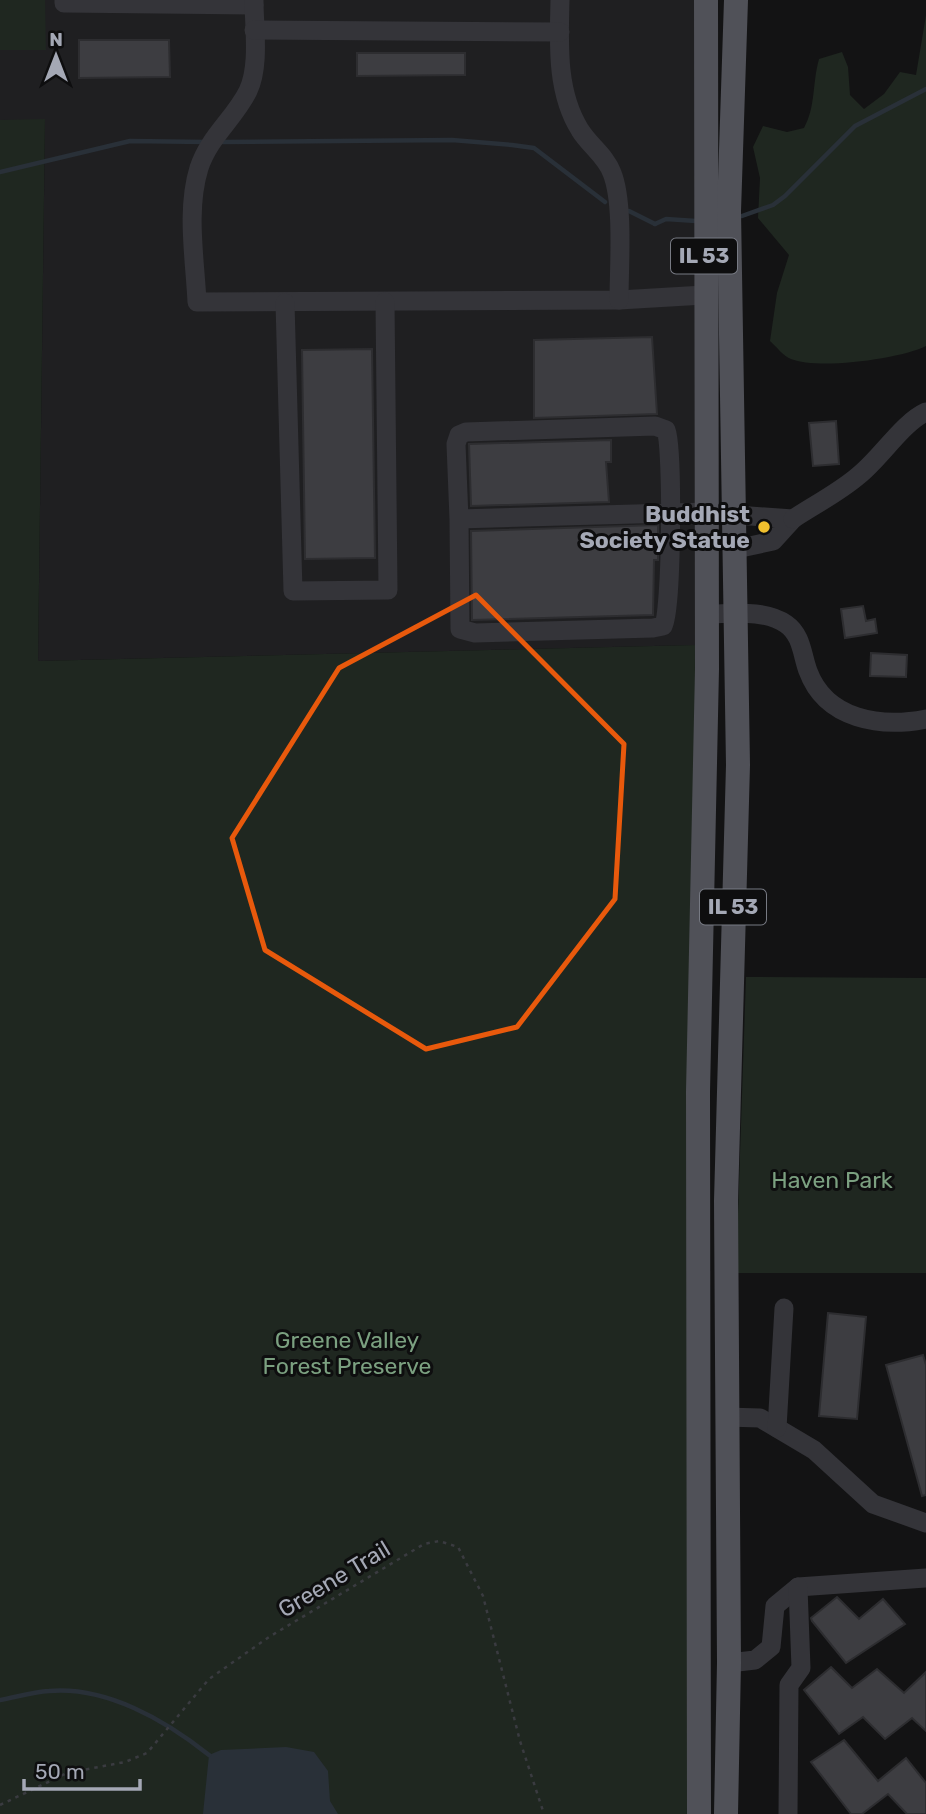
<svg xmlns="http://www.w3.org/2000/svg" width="926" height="1814" viewBox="0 0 926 1814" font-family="Rubik,sans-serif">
  <rect width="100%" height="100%" fill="#131314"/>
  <polygon fill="#1f1f21" points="45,0 698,0 695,645 38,661 45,120 0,120 0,50 45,50"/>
  <g fill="#1f2720">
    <polygon points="0,0 45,0 46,50 0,50"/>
    <path d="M926,15v331c-26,13 -108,24 -135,13 -7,-2 -15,-13 -21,-18l7,-48 12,-38 -31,-37 2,-40 -7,-31 10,-21 24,6 17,-4c12,-22 8,-44 15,-69l23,-7 6,15 2,28 14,14 20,-15 16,-22 16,3z"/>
    <polygon points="45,119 38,661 695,645 694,1814 0,1814 0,120"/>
    <polygon points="746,977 926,978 926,1273 736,1273"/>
  </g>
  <polygon fill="#293038" points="286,1747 314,1752 328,1771 330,1801 338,1814 203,1814 209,1755 221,1750"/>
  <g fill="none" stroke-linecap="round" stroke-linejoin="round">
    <g stroke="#293038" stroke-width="4.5">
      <polyline points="219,142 452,140 512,145 534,148 605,202"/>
      <polyline points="0,172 130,141 207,142"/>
      <polyline points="629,211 655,224"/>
      <polyline points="742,216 773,205 785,196 855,126 926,89"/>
      <polyline points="655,224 666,219 696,221"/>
      <path d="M0,1700c16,-3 33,-8 49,-9 57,-5 116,29 160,64"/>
    </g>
  </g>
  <g fill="#3d3d41" stroke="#2d2d30" stroke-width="2">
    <polygon points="79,40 169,40 170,77 79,78"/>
    <polygon points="357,53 465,53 465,75 357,76"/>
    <polygon points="652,337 657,414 534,418 534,340"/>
    <polygon points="372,349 375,558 305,559 302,350"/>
    <polygon points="836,421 839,464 813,466 809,423"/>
    <polygon points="611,440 611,462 606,462 609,502 471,506 469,444"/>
    <polygon points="658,525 658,560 654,560 653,615 472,620 471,531"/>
    <polygon points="863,606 866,621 875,619 877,633 845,638 841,609"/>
    <polygon points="871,653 907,655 906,677 870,676"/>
    <polygon points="828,1313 866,1317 857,1419 819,1416"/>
    <polygon points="923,1355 926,1365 926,1495 922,1496 886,1365"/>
    <polygon points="837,1597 859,1619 883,1599 905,1624 846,1663 812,1621 811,1618"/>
    <polygon points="831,1667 852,1688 877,1669 904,1693 926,1672 926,1731 912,1718 885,1739 863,1717 839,1734 804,1690"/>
    <polygon points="844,1740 878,1781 906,1758 926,1783 926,1814 907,1814 888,1794 862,1814 851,1814 811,1762"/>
  </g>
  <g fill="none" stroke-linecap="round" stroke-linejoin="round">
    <polyline stroke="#3a3b40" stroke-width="2.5" stroke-dasharray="3.5 5" stroke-linecap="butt" points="0,1805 67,1773 125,1762 147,1753 209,1679 269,1637 424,1544 439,1541 458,1547 483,1596 520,1741 544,1814"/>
    <g stroke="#343439" stroke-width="19">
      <polyline points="64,0 64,3 254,5"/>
      <path d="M254,0c0,27 6,66 -6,91 -14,28 -39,46 -49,77 -13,42 -4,91 -2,134l422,-2 85,-5"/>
      <path d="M560,0c-1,43 -4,92 20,130 9,15 26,26 32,43 12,30 7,94 7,127"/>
      <polyline points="254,30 560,32"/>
      <polyline points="285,303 293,591 388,590 385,302"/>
      <polyline points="736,515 793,519 773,541 736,549"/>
      <path d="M459,519l1,110 15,4 178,-5 10,-2c9,-13 10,-178 3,-196l-11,-4 -189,6 -7,3 -3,9 3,75c81,-2 163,-5 245,-7"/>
      <path d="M793,519c21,-14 45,-26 65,-43 23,-18 44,-53 68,-64"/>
      <path d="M707,614c24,0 58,-5 79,10 16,11 16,31 22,47 18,49 73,57 118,48"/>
      <polyline points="726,1417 760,1418 814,1450 873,1504 926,1523"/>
      <polyline points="777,1428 784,1308"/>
      <polyline points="729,1663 755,1660 771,1647 775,1606 798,1587 926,1578"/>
      <polyline points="788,1814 789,1685 801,1668 798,1587"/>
    </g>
    <g stroke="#505158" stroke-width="24">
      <polyline points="699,1814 698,1092 707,669 706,0"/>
      <polyline points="726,1814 729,1663 726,1201 738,765 729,211 736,0"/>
    </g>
  </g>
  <path fill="none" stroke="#e8590c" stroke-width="5" stroke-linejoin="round" d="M476,595l148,149 -9,155 -98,128 -91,22 -161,-99 -33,-112 107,-170z"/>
  <circle fill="#f1c02e" stroke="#0e0e0f" stroke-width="2.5" cx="764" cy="527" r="7"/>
  <g text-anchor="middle" stroke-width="6" stroke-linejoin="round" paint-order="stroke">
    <g fill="#0e0e0f" stroke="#777a83" stroke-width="2">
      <rect x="671" y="238.5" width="66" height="35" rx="5"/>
      <rect x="700" y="889.5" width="66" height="35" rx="5"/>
    </g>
    <g font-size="21" font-weight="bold" fill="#a4a8b5">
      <text x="704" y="263">IL 53</text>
      <text x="733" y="914">IL 53</text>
    </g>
    <g font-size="23" font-weight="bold" fill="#a4a8b5" stroke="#0e0e0f" text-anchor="end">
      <text x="750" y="522">Buddhist<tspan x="750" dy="26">Society Statue</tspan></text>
    </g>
    <g font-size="23" fill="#7ba080" stroke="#0e0e0f">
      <text x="832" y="1188">Haven Park</text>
      <text x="347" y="1348">Greene Valley<tspan x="347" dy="26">Forest Preserve</tspan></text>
    </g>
    <g font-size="23" fill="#a4a8b5" stroke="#0e0e0f">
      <text transform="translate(334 1579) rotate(-31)" y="8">Greene Trail</text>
    </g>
  </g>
  <g transform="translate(56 56)" stroke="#0e0e0f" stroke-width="5" paint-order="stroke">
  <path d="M0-5L12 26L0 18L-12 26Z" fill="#a4a8b5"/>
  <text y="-10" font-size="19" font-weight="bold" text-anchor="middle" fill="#a4a8b5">N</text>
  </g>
  <path d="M24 1779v10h116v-10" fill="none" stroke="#a4a8b5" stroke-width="3.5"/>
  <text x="35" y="1779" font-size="21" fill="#a4a8b5" stroke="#0e0e0f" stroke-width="5" paint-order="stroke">50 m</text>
</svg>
